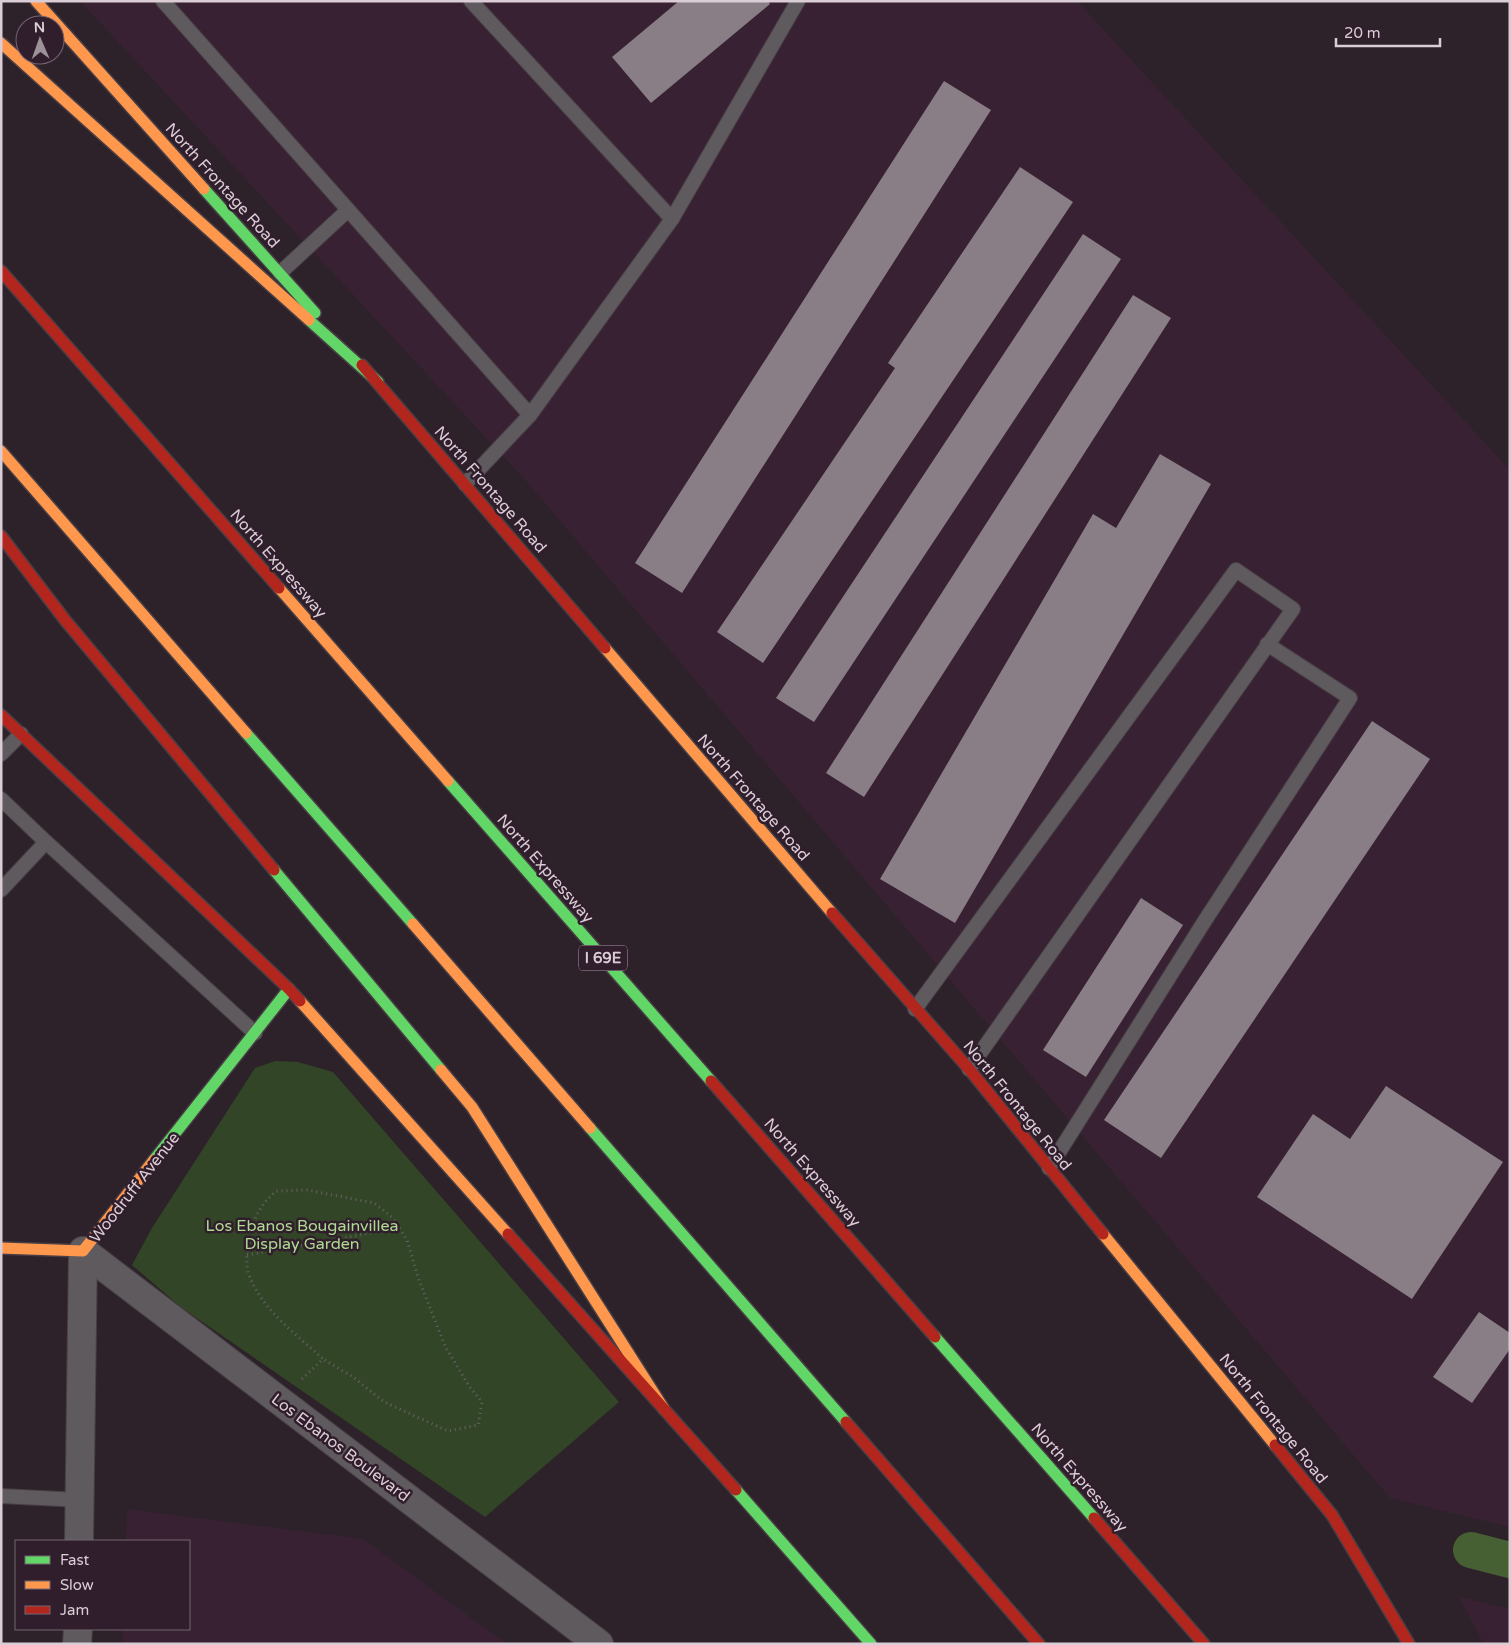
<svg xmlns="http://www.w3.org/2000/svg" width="1511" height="1645" viewBox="0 0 1511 1645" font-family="'Varela Round',sans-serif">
  <rect width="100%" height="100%" fill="#2d222a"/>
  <g fill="#382133">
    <polygon points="80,1 1077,1 1510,470 1510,1527 1390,1498 527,482"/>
    <polygon points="127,1509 363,1539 507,1644 123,1644 123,1629 189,1629 189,1541 126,1541"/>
    <polygon points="1459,1597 1510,1609 1510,1644 1484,1644"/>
  </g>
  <polygon fill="#334527" points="275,1061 298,1062 333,1072 619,1402 485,1517 182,1308 132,1265 152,1228 255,1068"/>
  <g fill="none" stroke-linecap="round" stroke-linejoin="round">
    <polyline stroke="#466034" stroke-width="36" points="1471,1550 1510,1560"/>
  </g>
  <g fill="#897e86">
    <polygon points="679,1 768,1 770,4 651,103 612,57"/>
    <polygon points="944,81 991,110 682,593 635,563"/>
    <polygon points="1020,167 1073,202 763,663 717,632 895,368 888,363"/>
    <polygon points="1083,234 1121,259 814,722 776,698"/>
    <polygon points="1133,295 1171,318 864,797 826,773"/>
    <polygon points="1160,454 1211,484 955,923 880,879 1093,514 1116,528"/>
    <polygon points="1372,721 1430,759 1161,1158 1104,1120"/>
    <polygon points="1141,898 1183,925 1086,1077 1043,1050"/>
    <polygon points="1386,1086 1503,1162 1412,1299 1257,1197 1313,1114 1350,1139"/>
    <polygon points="1479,1312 1510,1333 1510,1349 1472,1403 1433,1377"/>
  </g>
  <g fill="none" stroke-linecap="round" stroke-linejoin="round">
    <g stroke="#483e45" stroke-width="16">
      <g id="lane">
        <polyline points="163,1 530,415 672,219 471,1"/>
        <polyline points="672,219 798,1"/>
        <polyline points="280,273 348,210"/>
        <polyline points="465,484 530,415"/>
        <polyline points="1,754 21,734"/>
        <polyline points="1,799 46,842 255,1033"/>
        <polyline points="1,890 46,842"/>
        <polyline points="915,1009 1236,570 1293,609 969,1069"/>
        <polyline points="1049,1168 1204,922 1350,698 1267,644"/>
        <polyline points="1,1496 80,1500"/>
      </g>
    </g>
    <g stroke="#483e45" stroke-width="30">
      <g id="street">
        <polyline points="83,1251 599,1644"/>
        <polyline points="79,1541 83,1251"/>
        <polyline points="77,1644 78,1629"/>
      </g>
    </g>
    <g stroke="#483e45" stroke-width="14">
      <g id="fast">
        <polyline points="204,189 315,313"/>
        <polyline points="309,320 378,382"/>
        <polyline points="246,733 413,924"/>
        <polyline points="448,781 711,1081"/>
        <polyline points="274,870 441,1070"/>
        <polyline points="590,1128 846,1422"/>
        <polyline points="154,1160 289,989"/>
        <polyline points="935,1337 1094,1518"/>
        <polyline points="736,1490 871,1644"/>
      </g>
    </g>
    <g stroke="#483e45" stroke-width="14">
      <g id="slow">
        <polyline points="36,1 204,189"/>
        <polyline points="1,43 309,320"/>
        <polyline points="1,451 246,733"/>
        <polyline points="279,588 448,781"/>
        <polyline points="605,648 832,913"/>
        <polyline points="413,924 590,1128"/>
        <polyline points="300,1001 508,1234"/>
        <polyline points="441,1070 472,1107 664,1409"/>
        <polyline points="1103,1234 1275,1445"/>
        <polyline points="1,1248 83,1251 154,1160"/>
      </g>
    </g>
    <g stroke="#483e45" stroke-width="14">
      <g id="jam">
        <polyline points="1,271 279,588"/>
        <polyline points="362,365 605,648"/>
        <polyline points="1,536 65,620 274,870"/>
        <polyline points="1,715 289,989 300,1001"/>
        <polyline points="832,913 969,1069 1103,1234"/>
        <polyline points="711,1081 935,1337"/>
        <polyline points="508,1234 736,1490"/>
        <polyline points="846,1422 1039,1644"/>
        <polyline points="1275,1445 1332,1515 1409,1644"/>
        <polyline points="1094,1518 1204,1644"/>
      </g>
    </g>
    <g stroke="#676266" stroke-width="3" stroke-dasharray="1 4" stroke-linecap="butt">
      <polyline points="247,1255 400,1228"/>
      <path d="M302,1379l21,-20c-27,-25 -61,-49 -74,-84 -4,-11 -2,-23 1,-34 4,-25 8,-33 26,-50l31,-1 67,13 19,15 14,22 12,40 26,66 24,40 13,16 -4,23 -30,6 -64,-29 -31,-25 -30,-18"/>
    </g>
    <use href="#lane" stroke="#5f5a5e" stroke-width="14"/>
    <use href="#street" stroke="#5f5a5e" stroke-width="28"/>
    <use href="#fast" stroke="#63d668" stroke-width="11"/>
    <use href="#slow" stroke="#ff974d" stroke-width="11"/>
    <use href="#jam" stroke="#b3261e" stroke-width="11"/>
  </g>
  <g text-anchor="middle" stroke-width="5" stroke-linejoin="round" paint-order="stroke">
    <rect fill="#311e2d" stroke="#a798a3" stroke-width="1" x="579" y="945.5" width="48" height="25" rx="4"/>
    <g font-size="15" font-weight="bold" fill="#dacdd6">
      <text x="603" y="963">I 69E</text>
    </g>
    <g font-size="16" fill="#dacdd6" stroke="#311e2d">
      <text transform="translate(223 185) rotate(48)" y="6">North Frontage Road</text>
      <text transform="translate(491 489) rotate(49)" y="6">North Frontage Road</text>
      <text transform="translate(279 563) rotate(49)" y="6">North Expressway</text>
      <text transform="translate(754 797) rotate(49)" y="6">North Frontage Road</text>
      <text transform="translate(546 868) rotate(49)" y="6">North Expressway</text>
      <text transform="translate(1018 1105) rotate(51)" y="6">North Frontage Road</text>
      <text transform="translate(813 1172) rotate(49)" y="6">North Expressway</text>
      <text transform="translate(134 1187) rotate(-52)" y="6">Woodruff Avenue</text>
      <text transform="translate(1274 1418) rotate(51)" y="6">North Frontage Road</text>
      <text transform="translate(341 1447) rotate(37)" y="6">Los Ebanos Boulevard</text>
      <text transform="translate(1080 1477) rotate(49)" y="6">North Expressway</text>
    </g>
    <g font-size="16" fill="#addc91" stroke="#311e2d">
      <text x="302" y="1231">Los Ebanos Bougainvillea<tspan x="302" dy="18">Display Garden</tspan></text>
    </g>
  </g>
  <rect width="1511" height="1645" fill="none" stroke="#dacdd6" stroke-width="5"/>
  <rect x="15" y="1540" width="175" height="90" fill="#311e2d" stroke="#756471"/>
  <rect x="25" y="1556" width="25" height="8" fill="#63d668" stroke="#756471"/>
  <text x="60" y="1565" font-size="15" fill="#dacdd6">Fast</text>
  <rect x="25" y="1581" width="25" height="8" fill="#ff974d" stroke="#756471"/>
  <text x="60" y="1590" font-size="15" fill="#dacdd6">Slow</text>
  <rect x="25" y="1606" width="25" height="8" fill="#b3261e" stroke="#756471"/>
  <text x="60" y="1615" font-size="15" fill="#dacdd6">Jam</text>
  <g transform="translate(40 40) rotate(358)"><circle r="24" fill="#311e2d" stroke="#756471"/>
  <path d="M0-4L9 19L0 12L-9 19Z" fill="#9d919a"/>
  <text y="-8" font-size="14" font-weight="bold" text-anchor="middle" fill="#dacdd6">N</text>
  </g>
  <path d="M1336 38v8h104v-8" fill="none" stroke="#dacdd6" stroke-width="2.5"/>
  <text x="1344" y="38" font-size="15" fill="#dacdd6" stroke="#311e2d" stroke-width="4" paint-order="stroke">20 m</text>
</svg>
